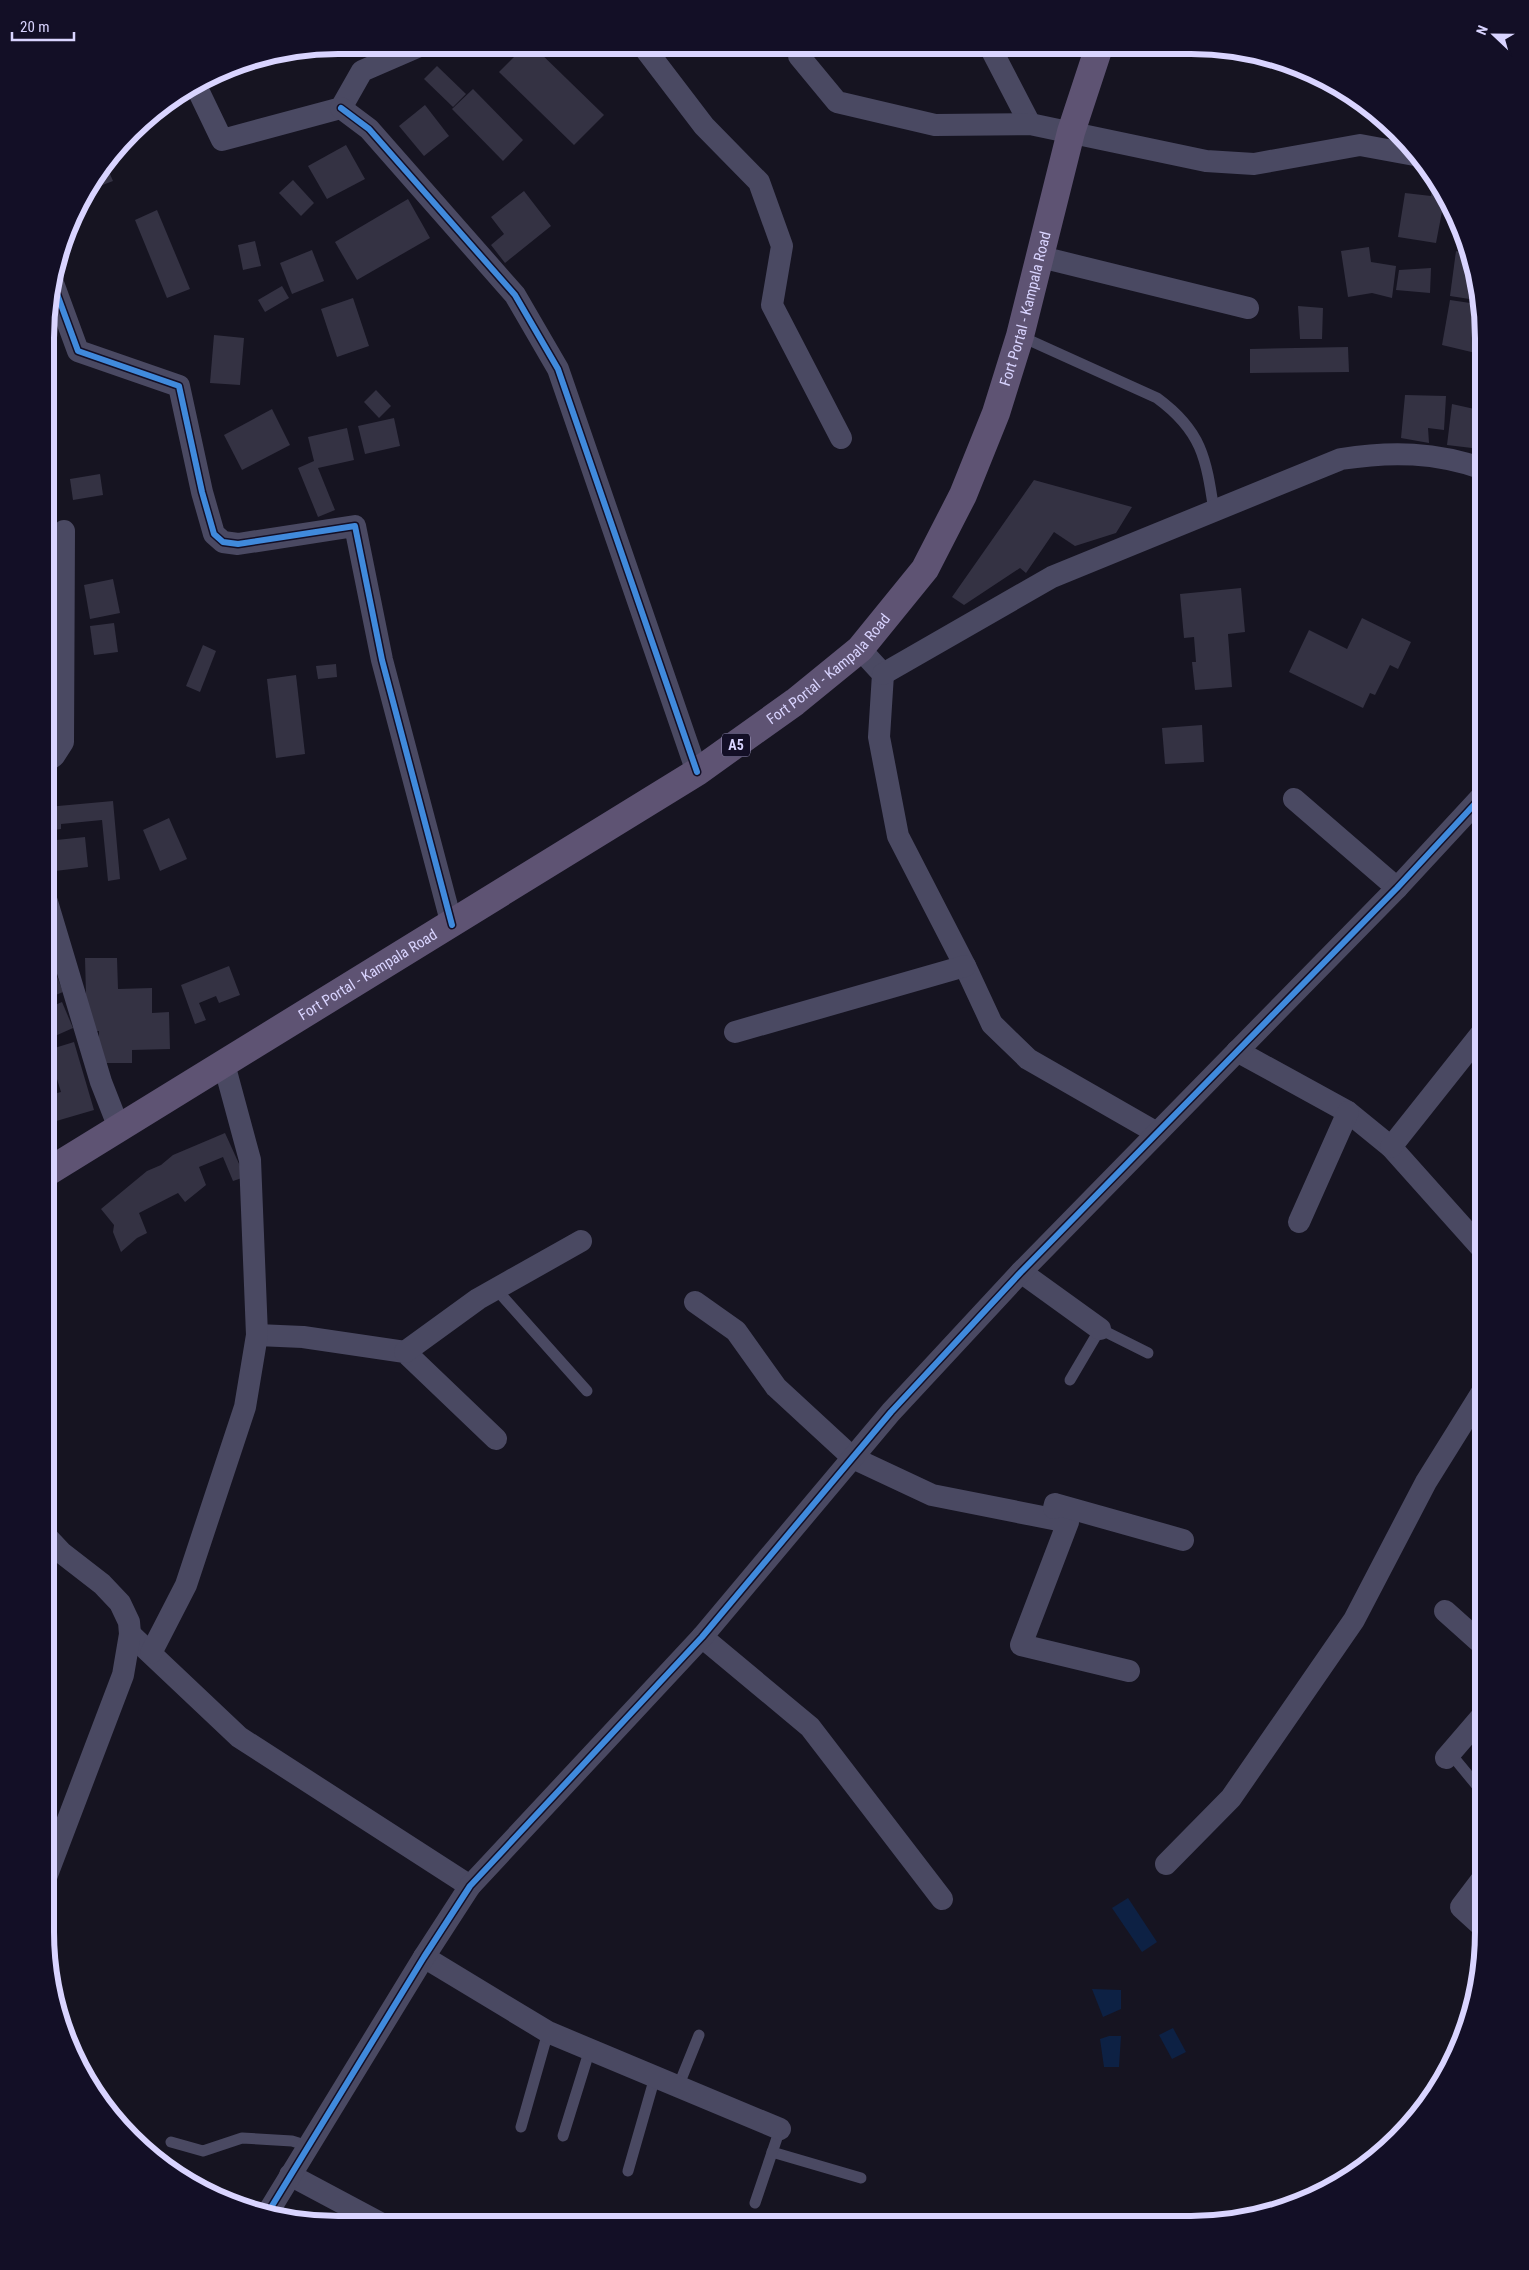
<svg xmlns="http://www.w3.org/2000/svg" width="1529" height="2270" viewBox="0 0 1529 2270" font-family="'Roboto Condensed',sans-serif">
  <rect width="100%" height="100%" fill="#161421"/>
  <g fill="#0d2144">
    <polygon points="1128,1898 1157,1942 1142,1952 1112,1908"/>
    <polygon points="1092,1989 1121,1990 1121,2009 1103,2017"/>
    <polygon points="1173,2028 1186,2052 1172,2059 1159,2035"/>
    <polygon points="1109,2036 1121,2036 1119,2067 1104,2067 1100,2039"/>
  </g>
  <g fill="#343243">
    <polygon points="525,46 533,46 604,115 574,145 499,72"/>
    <polygon points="552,46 575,46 559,56"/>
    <polygon points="437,66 466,94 453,107 424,79"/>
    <polygon points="473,89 523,140 503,161 452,109"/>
    <polygon points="425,105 449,136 424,156 399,126"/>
    <polygon points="346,145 365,179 327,199 308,166"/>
    <polygon points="106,165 113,181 84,192"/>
    <polygon points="1434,178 1445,196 1436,243 1398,237 1405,193 1431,196"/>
    <polygon points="293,180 314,203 301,216 279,193"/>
    <polygon points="524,191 551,226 505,263 491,245 504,234 491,217"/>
    <polygon points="408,199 430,238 357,280 335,242"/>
    <polygon points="157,210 190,289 167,298 135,220"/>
    <polygon points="255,241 261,266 243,270 238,245"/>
    <polygon points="1369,247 1371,262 1396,266 1392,298 1372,293 1348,297 1341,251"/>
    <polygon points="312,250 324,281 292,294 280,263"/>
    <polygon points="1456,251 1467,254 1476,300 1450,296"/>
    <polygon points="1431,268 1430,293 1396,290 1399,270"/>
    <polygon points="282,286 289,298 265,312 258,300"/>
    <polygon points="353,298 369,346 337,357 321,309"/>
    <polygon points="1450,300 1477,304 1484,338 1484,355 1442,345"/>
    <polygon points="1298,306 1323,308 1322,339 1300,339"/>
    <polygon points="214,335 244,338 240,385 210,383"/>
    <polygon points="1348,347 1349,372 1250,373 1250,349"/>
    <polygon points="376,390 391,406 379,418 364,402"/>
    <polygon points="1405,395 1446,396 1444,430 1428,428 1429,443 1401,438"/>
    <polygon points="1452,404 1479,410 1475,424 1479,424 1478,435 1473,435 1472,448 1447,445"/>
    <polygon points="272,409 290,445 242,470 224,435"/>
    <polygon points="394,418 400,446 365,454 358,426"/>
    <polygon points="347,428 354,460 318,468 335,510 318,517 298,468 314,461 308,437"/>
    <polygon points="100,474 103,495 73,500 70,479"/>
    <polygon points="1034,480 1132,507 1116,533 1075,546 1054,532 1026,573 1020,568 964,605 952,597"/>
    <polygon points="51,542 53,562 61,586 47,587 47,543"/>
    <polygon points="113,579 120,613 90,619 84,585"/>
    <polygon points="1241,588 1245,632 1228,634 1232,687 1195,690 1192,662 1196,662 1194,637 1184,638 1180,594"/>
    <polygon points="1362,618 1411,642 1398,669 1390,665 1375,695 1370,693 1363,708 1289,672 1309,630 1347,649"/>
    <polygon points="114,623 118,652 94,655 90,626"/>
    <polygon points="203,645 216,651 200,692 186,686"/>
    <polygon points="47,657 60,658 52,746 47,746"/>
    <polygon points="336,664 337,677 318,679 316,666"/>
    <polygon points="296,675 305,754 276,758 267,679"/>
    <polygon points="1202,725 1204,762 1165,764 1162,728"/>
    <polygon points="113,801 120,879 108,881 102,820 61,824 61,829 47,831 47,807"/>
    <polygon points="169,818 187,859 160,871 143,830"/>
    <polygon points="85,837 88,867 47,872 47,841"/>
    <polygon points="85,958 117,958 118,989 152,988 152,1013 169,1012 170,1049 132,1050 132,1063 99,1063 99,1031 87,1031"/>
    <polygon points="52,963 63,992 46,999 47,966"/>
    <polygon points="229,966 240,995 219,1003 216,996 199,1003 206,1020 195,1024 181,985"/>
    <polygon points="62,1002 73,1028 46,1040 46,1009"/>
    <polygon points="74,1042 94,1110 46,1124 46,1096 61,1092 48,1050"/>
    <polygon points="225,1133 245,1177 233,1181 223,1157 199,1167 206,1185 185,1202 178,1193 139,1213 147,1233 137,1238 121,1252 113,1232 114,1225 101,1209 147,1171 161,1165 173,1155"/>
    <polygon points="171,2166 194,2174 191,2183 169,2170"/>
  </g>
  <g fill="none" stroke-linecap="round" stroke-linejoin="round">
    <g stroke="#4a4962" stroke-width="11">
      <path d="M1020,336l137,62c45,33 49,60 57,113"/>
      <polyline points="496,1289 587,1391"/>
      <polyline points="1070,1380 1100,1329 1148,1353"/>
      <polyline points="1450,1753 1483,1793"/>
      <polyline points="678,2087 699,2035"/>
      <polyline points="521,2127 548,2032"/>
      <polyline points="563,2136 590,2049"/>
      <polyline points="171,2142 203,2151 242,2138 292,2141 308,2146"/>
      <polyline points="772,2152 861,2178"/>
      <polyline points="628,2171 655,2077"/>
      <polyline points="755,2203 780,2129"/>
    </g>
    <g stroke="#4a4962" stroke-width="22">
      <polyline points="643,46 704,126 759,182 782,246 772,305 841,438"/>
      <polyline points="990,47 1030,124"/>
      <polyline points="799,56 837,102 935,125 1030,124 1206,161 1254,164 1360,145 1420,156"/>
      <polyline points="197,88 222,140 341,108 362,71 422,45"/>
      <polyline points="341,108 369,129 515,295 558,369 697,772"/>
      <polyline points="1041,257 1248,308"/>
      <polyline points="53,283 78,351 179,386 202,492 214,534 223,542 238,544 355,526 382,660 452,925"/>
      <polyline points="860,649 883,674 879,737 898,836 965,966 992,1024 1028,1059 1157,1133"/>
      <path d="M883,674l169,-97 289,-118c51,-8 94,-7 143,10"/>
      <polyline points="47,761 54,756 63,742 64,531"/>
      <polyline points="1294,799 1397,888"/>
      <polyline points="47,902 101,1082 119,1128"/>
      <polyline points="735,1032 965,966"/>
      <polyline points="1237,1051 1348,1112 1391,1147 1484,1251"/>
      <polyline points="1391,1147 1484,1030"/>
      <polyline points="1299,1222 1348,1112"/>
      <polyline points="1021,1272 1100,1329"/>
      <polyline points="695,1302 736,1331 776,1387 853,1458 932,1495 1068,1522 1021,1645 1129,1671"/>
      <polyline points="257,1335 303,1337 405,1352 496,1439"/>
      <polyline points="405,1352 478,1299 581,1241"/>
      <polyline points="1054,1508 1055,1504 1183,1540"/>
      <polyline points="1445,1611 1483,1645"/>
      <polyline points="130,1634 239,1737 470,1886"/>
      <polyline points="702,1637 810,1727 942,1899"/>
      <polyline points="151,1653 186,1585 245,1407 257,1335 250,1160 224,1064"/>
      <polyline points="1446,1758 1483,1715"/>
      <polyline points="1166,1864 1231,1798 1354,1620 1426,1482 1484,1389"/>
      <polyline points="45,1880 123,1675 130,1634 129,1622 120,1603 102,1584 62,1553 46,1536"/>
      <polyline points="1483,1927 1461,1907 1483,1878"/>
      <polyline points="424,1957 548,2032 780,2129"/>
      <polyline points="290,2175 380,2223"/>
      <polyline points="267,2214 424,1957 470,1886 702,1637 891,1412 1021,1272 1397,888 1484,794"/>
    </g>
    <path stroke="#5e5373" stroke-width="28" id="s1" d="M46,1173l651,-401 98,-70 65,-53 65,-80 38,-74 33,-82 24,-77 51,-204 28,-85"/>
    <g stroke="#130f26" stroke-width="9">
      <g id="cycleway">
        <polyline points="341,108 369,129 515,295 558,369 697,772"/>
        <polyline points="53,283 78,351 179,386 202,492 214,534 223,542 238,544 355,526 382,660 452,925"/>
        <polyline points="267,2214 424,1957 470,1886 702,1637 891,1412 1021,1272 1397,888 1484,794"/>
      </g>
    </g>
    <use href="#cycleway" stroke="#408adc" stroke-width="6"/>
  </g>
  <g text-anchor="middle" stroke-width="4" stroke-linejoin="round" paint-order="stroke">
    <rect fill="#130f26" stroke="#9e99be" stroke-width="1" x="722" y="733.5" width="28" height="23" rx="4"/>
    <g font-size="14" font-weight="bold" fill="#d9d4ff">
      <text x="736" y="750">A5</text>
    </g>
    <g font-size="15" fill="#d9d4ff" stroke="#130f26">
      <text dy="5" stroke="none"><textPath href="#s1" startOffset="1352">Fort Portal - Kampala Road</textPath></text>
      <text dy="5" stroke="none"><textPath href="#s1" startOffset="932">Fort Portal - Kampala Road</textPath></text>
      <text dy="5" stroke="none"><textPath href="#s1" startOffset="378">Fort Portal - Kampala Road</textPath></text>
    </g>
  </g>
  <path d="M0 0H1529V2270H0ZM338 54H1191A284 284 0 0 1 1475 338V1932A284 284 0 0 1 1191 2216H338A284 284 0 0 1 54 1932V338A284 284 0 0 1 338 54Z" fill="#130f26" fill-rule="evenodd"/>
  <path fill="none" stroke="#d9d4ff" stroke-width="6" d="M338 54H1191A284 284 0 0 1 1475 338V1932A284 284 0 0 1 1191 2216H338A284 284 0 0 1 54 1932V338A284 284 0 0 1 338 54Z"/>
  <g transform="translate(1494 35) rotate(292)" stroke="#130f26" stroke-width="4" paint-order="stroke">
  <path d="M0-4L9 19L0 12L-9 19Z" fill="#d9d4ff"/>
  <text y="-8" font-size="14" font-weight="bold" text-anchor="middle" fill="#d9d4ff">N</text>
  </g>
  <path d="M12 32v8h62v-8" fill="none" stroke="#d9d4ff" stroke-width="2.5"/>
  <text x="20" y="32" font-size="15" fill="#d9d4ff" stroke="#130f26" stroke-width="4" paint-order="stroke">20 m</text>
</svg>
